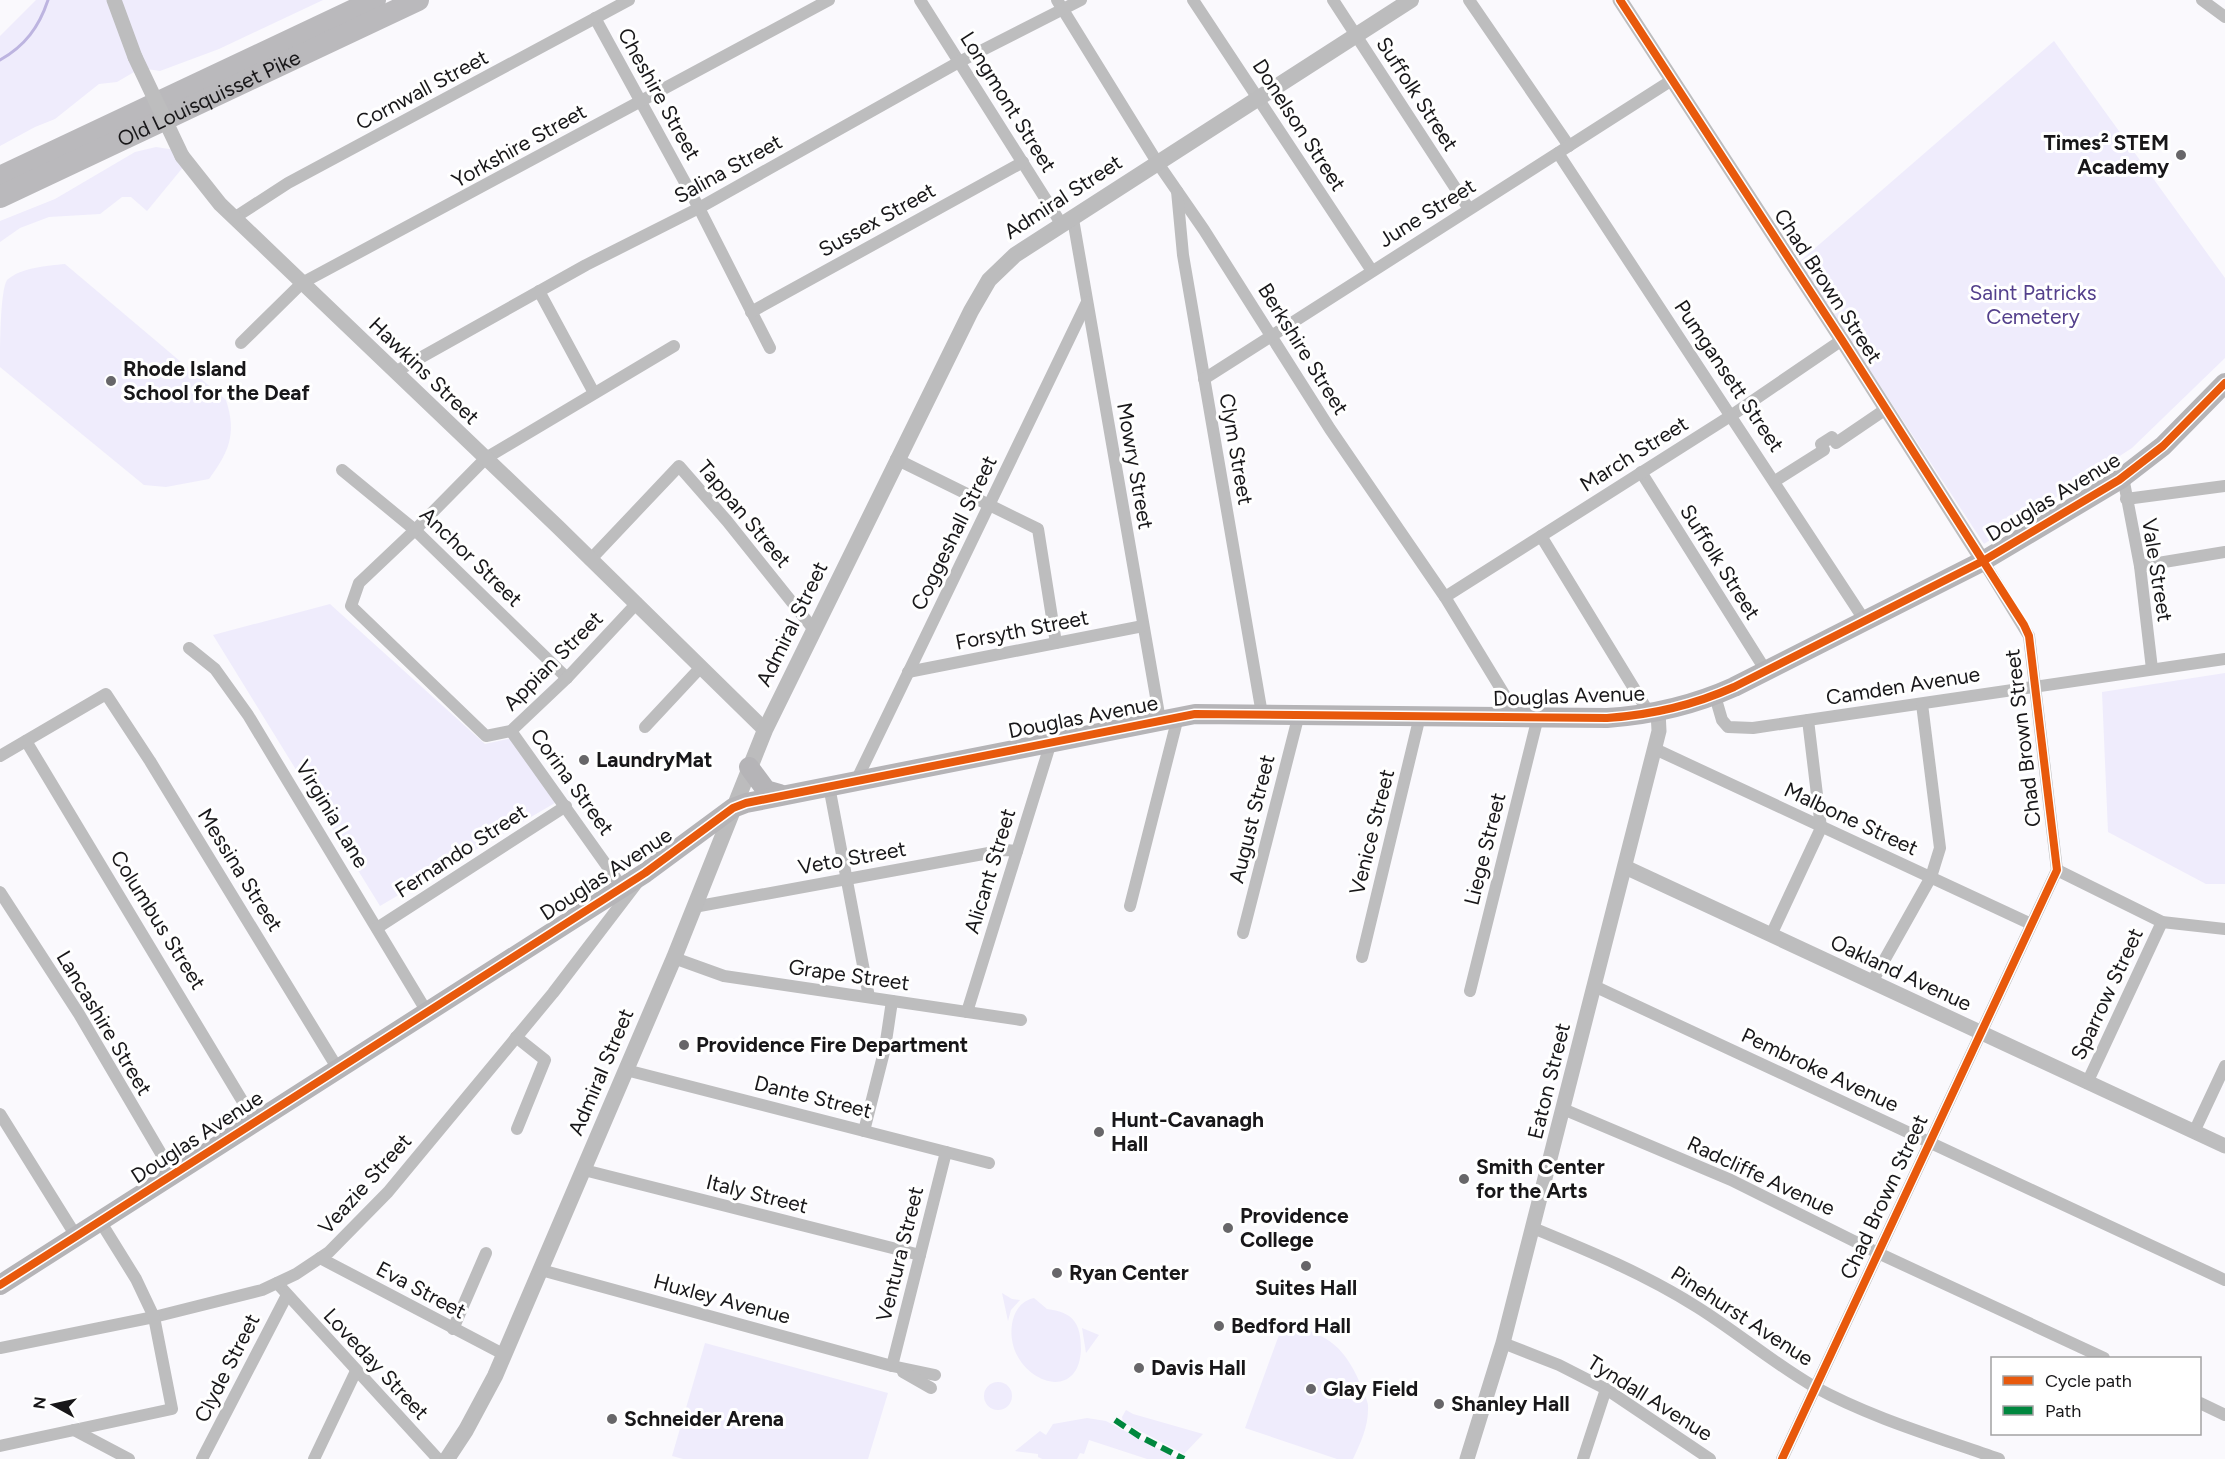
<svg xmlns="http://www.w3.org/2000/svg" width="2225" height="1459" viewBox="0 0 2225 1459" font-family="Figtree,sans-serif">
  <rect width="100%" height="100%" fill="#faf9fd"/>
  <g fill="#efecfc">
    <polygon points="36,0 323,0 219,49 160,71 141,68 117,82 99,84 55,119 35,127 0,146 0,36"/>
    <polygon points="2054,41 2225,278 2225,358 2132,448 1984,544 1799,262"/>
    <polygon points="156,147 176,150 184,166 147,211 131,197 122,197 100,214 49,217 20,228 0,242 0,221 55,199 135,152"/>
    <path d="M65,264l161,136c11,34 3,52 -17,79l-43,8 -22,-2 -144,-118c0,-18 0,-76 7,-87 15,-13 40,-14 58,-16z"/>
    <polygon points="330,604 485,744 521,736 560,800 380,906 213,635"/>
    <polygon points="2225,673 2225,884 2206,884 2108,832 2102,692"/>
    <polygon points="1002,1293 1012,1299 1020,1300 1011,1310 1008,1321"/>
    <path d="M1034,1298l13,11c25,3 34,13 34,40 -2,61 -77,28 -69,-25 2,-13 9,-23 22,-26z"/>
    <path d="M1283,1324c40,8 60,19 77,59 2,7 7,15 8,22 1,20 -7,37 -15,54h-16l-92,-31z"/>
    <polygon points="1082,1328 1099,1335 1086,1353"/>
    <polygon points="705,1343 888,1393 868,1459 683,1459 672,1456"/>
    <circle cx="998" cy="1396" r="14"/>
    <polygon points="1126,1410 1133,1414 1203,1434 1184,1454 1123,1422 1122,1417"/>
    <polygon points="1087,1418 1106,1421 1178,1459 1147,1459 1089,1440 1084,1454 1080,1453 1077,1459 1042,1459 1038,1457 1038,1454 1015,1451 1040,1431 1046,1435 1053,1424"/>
  </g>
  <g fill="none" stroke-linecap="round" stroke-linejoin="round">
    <path stroke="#bdb4e0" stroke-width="3" d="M0,60c25,-14 39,-33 48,-60"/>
    <g stroke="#bdbdbe" stroke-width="12">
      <polyline points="920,0 1062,225"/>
      <polyline points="1057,0 1157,162 1204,230 1330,429 1445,597 1518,717"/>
      <polyline points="1193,0 1372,271"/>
      <polyline points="1333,0 1469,209"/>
      <polyline points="1469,0 1569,146"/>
      <polyline points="2202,0 2225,17"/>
      <polyline points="595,18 699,208 770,348"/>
      <polyline points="1558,153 1865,621"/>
      <polyline points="1177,191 1183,255 1262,714"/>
      <polyline points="234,218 288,183 629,0"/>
      <polyline points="1073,219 1160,720"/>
      <polyline points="539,291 594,393"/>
      <polyline points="751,312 1023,162"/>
      <polyline points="241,343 302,283 829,0"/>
      <polyline points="395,372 586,265 699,208 959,62 1081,0"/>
      <polyline points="1204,379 1672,80"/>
      <polyline points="896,459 1038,529 1056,643"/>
      <polyline points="342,470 415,530 567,678"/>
      <polyline points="1641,472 1766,671"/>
      <polyline points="2123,477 2140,566 2152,669"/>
      <polyline points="1775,481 1824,450 1821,444 1832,437 1836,443 1886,409"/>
      <polyline points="2126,499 2225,486"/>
      <polyline points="1541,536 1649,713"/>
      <polyline points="590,560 679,466 727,521 815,631"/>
      <polyline points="2140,566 2225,552"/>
      <polyline points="1445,597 1732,415 1842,340"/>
      <polyline points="637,603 567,678 511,731 486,736 351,606 359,583 415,530 486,458 674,346"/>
      <polyline points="189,648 215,669 248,715 427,1012"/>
      <polyline points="908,672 1143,626"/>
      <polyline points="1715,696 1722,720 1728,727 1753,728 2225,659"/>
      <polyline points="645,727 701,667"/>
      <polyline points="511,731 622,887"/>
      <polyline points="26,741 255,1122"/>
      <polyline points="1655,749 2031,924"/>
      <polyline points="0,756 106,694 150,761 338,1069"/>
      <polyline points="856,781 1087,302"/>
      <polyline points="829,786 869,997"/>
      <polyline points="2057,870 2162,922 2225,929"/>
      <polyline points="0,892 79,1014 173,1174"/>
      <polyline points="1130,906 1178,717"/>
      <polyline points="694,907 1005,850 1017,851"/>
      <polyline points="377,928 566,806"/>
      <polyline points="1243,933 1299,714"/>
      <polyline points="1771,935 1821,828 1808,720"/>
      <polyline points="1362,957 1420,716"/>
      <polyline points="674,958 724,976 1021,1020"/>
      <polyline points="1872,982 1931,877 1940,848 1922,704"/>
      <polyline points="1594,986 2225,1280"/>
      <polyline points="1470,991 1538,717"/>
      <polyline points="967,1012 1051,742"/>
      <polyline points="516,1037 545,1060 517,1129"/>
      <polyline points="626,1070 989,1163"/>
      <polyline points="2087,1083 2162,922"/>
      <polyline points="1563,1109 1731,1180 1878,1253 2104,1358"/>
      <polyline points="0,1114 76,1236"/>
      <polyline points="864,1131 885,1048 892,1001"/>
      <polyline points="2194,1132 2225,1066"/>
      <polyline points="584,1170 920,1255"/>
      <path d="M1533,1228c56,23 112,46 164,79 40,25 75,55 116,79 58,32 124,51 186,73"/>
      <polyline points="320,1258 505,1355"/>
      <polyline points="541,1270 892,1366 935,1375"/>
      <polyline points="277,1283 438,1459"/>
      <polyline points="453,1329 486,1253"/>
      <polyline points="1503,1343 1559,1365 1606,1389 1710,1459"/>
      <polyline points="0,1348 154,1317 262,1290 296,1274 329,1252 388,1192 553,993 637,883"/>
      <polyline points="892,1366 946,1152"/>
      <polyline points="903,1372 931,1388"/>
      <polyline points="2200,1403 2225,1415"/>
      <polyline points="74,1430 129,1459"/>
      <polyline points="0,1446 172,1409 154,1317 136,1279 100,1221"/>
      <polyline points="202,1459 287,1295"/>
      <polyline points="314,1459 356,1371"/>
      <polyline points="1583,1459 1606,1389"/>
      <polyline points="1782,1459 2057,870 2029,636 1983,561"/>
    </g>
    <g stroke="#bdbdbe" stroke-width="15">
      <polyline points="114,0 135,57"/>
      <polyline points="1620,0 1842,340 1983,561"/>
      <polyline points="182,156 220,204 558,527 765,730"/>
      <polyline points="1625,867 2225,1146"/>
      <polyline points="1467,1459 1503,1343 1659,731 1658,711"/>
    </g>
    <polyline stroke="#bcbcbd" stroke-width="16" points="447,1459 466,1430 495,1376 674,958 765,730 971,311 989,280 1015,255 1411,0"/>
    <g stroke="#b5b4b7" stroke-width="20">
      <polyline points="749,767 766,790 780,794"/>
      <path d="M0,1285l645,-412 88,-65 13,-5 449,-89 412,4c44,-3 87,-13 127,-31l249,-126 136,-81 44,-34 62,-63"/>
    </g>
    <g stroke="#bab9bc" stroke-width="22">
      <polyline points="0,177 375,0"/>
      <path id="s1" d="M0,197l418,-197"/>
    </g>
    <polyline stroke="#bdbdbe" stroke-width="15" points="135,57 182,156"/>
    <polyline stroke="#00873e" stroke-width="6" stroke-dasharray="12 6" stroke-linecap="butt" points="1115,1420 1139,1436 1184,1459"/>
    <g stroke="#fff" stroke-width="11">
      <g id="cycleway">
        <polyline points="1620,0 1842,340 2024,625 2029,636 2057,870 1782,1459"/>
        <path d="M0,1285l645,-412 88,-65 13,-5 449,-89 412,4c44,-3 87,-13 127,-31l249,-126 136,-81 44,-34 62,-63"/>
      </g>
    </g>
    <use href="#cycleway" stroke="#e8590c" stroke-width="8"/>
  </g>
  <g fill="#676669" stroke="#fff" stroke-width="2">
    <circle cx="2181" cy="155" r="6"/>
    <circle cx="111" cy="381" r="6"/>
    <circle cx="584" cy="760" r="6"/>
    <circle cx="684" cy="1045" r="6"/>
    <circle cx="1099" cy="1132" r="6"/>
    <circle cx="1464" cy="1179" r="6"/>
    <circle cx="1228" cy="1228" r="6"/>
    <circle cx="1306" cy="1266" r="6"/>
    <circle cx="1057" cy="1273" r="6"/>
    <circle cx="1219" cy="1326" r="6"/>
    <circle cx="1139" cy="1368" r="6"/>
    <circle cx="1311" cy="1389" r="6"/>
    <circle cx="1439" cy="1404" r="6"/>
    <circle cx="612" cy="1419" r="6"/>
  </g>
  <g text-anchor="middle" stroke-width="6" stroke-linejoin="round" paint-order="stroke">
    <g font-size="21" fill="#181719" stroke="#fff">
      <text transform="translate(422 90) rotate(-28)" y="7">Cornwall Street</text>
      <text transform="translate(659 94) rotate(61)" y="7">Cheshire Street</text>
      <text transform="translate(1417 94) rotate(57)" y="7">Suffolk Street</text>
      <text dy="7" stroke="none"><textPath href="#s1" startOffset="231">Old Louisquisset Pike</textPath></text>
      <text transform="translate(1008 102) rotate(58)" y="7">Longmont Street</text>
      <text transform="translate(1299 125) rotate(57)" y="7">Donelson Street</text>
      <text transform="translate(519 146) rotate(-29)" y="7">Yorkshire Street</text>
      <text transform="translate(728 169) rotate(-29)" y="7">Salina Street</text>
      <text transform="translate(1063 197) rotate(-33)" y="7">Admiral Street</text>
      <text transform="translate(1427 213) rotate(-32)" y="7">June Street</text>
      <text transform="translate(877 220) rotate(-29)" y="7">Sussex Street</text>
      <text transform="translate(1828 286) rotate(57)" y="7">Chad Brown Street</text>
      <text transform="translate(1303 349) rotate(58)" y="7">Berkshire Street</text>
      <text transform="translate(424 371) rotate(44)" y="7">Hawkins Street</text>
      <text transform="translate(1729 376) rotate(56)" y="7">Pumgansett Street</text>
      <text transform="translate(1236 449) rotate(80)" y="7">Clym Street</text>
      <text transform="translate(1634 454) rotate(-32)" y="7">March Street</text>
      <text transform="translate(1135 466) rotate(80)" y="7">Mowry Street</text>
      <text transform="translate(2053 497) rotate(-31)" y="7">Douglas Avenue</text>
      <text transform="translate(744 514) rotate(50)" y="7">Tappan Street</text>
      <text transform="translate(954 533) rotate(-64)" y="7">Coggeshall Street</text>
      <text transform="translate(471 557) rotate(44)" y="7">Anchor Street</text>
      <text transform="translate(1720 562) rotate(58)" y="7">Suffolk Street</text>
      <text transform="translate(2157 570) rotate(81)" y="7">Vale Street</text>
      <text transform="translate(792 624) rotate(-64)" y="7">Admiral Street</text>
      <text transform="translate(1022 630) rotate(-11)" y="7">Forsyth Street</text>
      <text transform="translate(553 661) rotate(-45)" y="7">Appian Street</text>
      <text transform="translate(1903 686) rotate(-9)" y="7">Camden Avenue</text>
      <text transform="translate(1569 696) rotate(-2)" y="7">Douglas Avenue</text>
      <text transform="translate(1083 717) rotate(-11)" y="7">Douglas Avenue</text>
      <text transform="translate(2023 738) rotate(-97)" y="7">Chad Brown Street</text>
      <text transform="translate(572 782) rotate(54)" y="7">Corina Street</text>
      <text transform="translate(332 814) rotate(59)" y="7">Virginia Lane</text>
      <text transform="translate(1252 819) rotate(-76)" y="7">August Street</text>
      <text transform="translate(1851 819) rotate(25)" y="7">Malbone Street</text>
      <text transform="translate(1372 832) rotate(-76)" y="7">Venice Street</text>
      <text transform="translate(1485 849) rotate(-76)" y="7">Liege Street</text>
      <text transform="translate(461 851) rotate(-33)" y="7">Fernando Street</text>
      <text transform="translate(852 858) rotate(-10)" y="7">Veto Street</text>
      <text transform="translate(240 870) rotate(58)" y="7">Messina Street</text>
      <text transform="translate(990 871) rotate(-73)" y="7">Alicant Street</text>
      <text transform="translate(606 874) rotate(-33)" y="7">Douglas Avenue</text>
      <text transform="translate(158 920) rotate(58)" y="7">Columbus Street</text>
      <text transform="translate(1901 973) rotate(25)" y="7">Oakland Avenue</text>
      <text transform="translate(849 975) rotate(8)" y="7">Grape Street</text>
      <text transform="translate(2107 994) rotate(-65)" y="7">Sparrow Street</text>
      <text transform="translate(104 1023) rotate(59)" y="7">Lancashire Street</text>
      <text transform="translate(1820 1070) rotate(25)" y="7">Pembroke Avenue</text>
      <text transform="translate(601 1072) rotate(-67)" y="7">Admiral Street</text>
      <text transform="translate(1549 1081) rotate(-76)" y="7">Eaton Street</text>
      <text transform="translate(813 1097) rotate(14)" y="7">Dante Street</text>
      <text transform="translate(197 1137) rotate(-33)" y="7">Douglas Avenue</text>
      <text transform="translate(1761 1176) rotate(25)" y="7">Radcliffe Avenue</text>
      <text transform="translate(365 1184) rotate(-48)" y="7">Veazie Street</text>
      <text transform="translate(757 1194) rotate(14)" y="7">Italy Street</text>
      <text transform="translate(1884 1197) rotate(-65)" y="7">Chad Brown Street</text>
      <text transform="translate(900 1254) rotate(-76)" y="7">Ventura Street</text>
      <text transform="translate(421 1290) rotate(28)" y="7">Eva Street</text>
      <text transform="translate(722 1299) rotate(15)" y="7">Huxley Avenue</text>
      <text transform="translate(1742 1316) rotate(33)" y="7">Pinehurst Avenue</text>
      <text transform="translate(376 1364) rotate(47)" y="7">Loveday Street</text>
      <text transform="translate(227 1368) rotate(-63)" y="7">Clyde Street</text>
      <text transform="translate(1650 1398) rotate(32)" y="7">Tyndall Avenue</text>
    </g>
    <g font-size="21" font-weight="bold" fill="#181719" stroke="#fff" text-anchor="start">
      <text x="2169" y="150" text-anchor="end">Times² STEM<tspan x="2169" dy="24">Academy</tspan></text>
      <text x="123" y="376">Rhode Island<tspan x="123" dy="24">School for the Deaf</tspan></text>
      <text x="596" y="767">LaundryMat</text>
      <text x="696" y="1052">Providence Fire Department</text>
      <text x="1111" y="1127">Hunt-Cavanagh<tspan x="1111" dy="24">Hall</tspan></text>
      <text x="1476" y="1174">Smith Center<tspan x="1476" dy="24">for the Arts</tspan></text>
      <text x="1240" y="1223">Providence<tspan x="1240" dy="24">College</tspan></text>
      <text x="1069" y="1280">Ryan Center</text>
      <text x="1306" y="1295" text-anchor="middle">Suites Hall</text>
      <text x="1231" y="1333">Bedford Hall</text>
      <text x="1151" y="1375">Davis Hall</text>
      <text x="1323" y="1396">Glay Field</text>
      <text x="1451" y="1411">Shanley Hall</text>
      <text x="624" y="1426">Schneider Arena</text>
    </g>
    <g font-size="21" fill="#54408c" stroke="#fff">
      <text x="2033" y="300">Saint Patricks<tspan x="2033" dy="24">Cemetery</tspan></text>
    </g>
  </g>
  <rect x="1991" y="1357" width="210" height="78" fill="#ffffff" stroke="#a3a2a3" stroke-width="1.5"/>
  <rect x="2003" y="1376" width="30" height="9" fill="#e8590c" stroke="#a3a2a3" stroke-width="1.5"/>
  <text x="2045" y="1387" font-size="18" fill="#181719">Cycle path</text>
  <rect x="2003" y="1406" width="30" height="9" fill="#00873e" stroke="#a3a2a3" stroke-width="1.5"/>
  <text x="2045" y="1417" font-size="18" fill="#181719">Path</text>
  <g transform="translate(54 1405) rotate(278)" stroke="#ffffff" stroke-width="4.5" paint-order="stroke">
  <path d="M0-4.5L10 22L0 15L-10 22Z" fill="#181719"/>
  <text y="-9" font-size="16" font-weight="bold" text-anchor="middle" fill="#181719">N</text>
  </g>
</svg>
